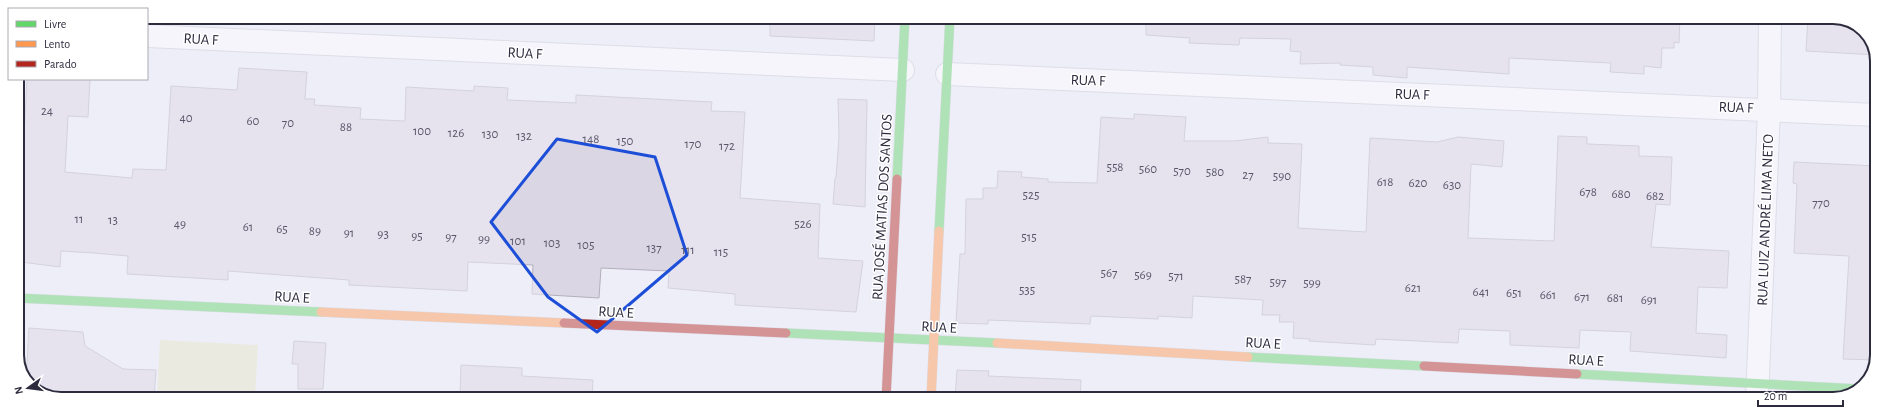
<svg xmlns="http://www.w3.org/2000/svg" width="1894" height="416" viewBox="0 0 1894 416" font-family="'Alegreya Sans',sans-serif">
  <rect width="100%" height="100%" fill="#eeeef8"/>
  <polygon fill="#e5e5c3" points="160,340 258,345 255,398 157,398"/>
  <g fill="#dbd6e4" stroke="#b3afbc">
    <polygon points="770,17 875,17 874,41 770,36"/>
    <polygon points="1146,17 1539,18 1680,18 1679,43 1674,42 1674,48 1662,48 1661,68 1644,66 1644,74 1610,72 1611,63 1509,58 1509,74 1407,67 1407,78 1373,75 1373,67 1340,65 1340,63 1300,64 1301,52 1290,51 1291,39 1240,38 1239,45 1189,43 1190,38 1146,35"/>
    <polygon points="1808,18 1842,18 1866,32 1876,55 1806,51"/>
    <polygon points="239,68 307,72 305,99 315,99 314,105 361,108 360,119 405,121 406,87 474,91 474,86 508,88 507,100 576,103 576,95 712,102 711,111 745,112 740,198 820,204 818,258 863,261 856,312 735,305 735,294 668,288 669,271 601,268 599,298 532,294 533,265 468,262 467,291 349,285 349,280 228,271 228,280 127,274 128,256 94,253 61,251 60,267 21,262 23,214 20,214 27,79 90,79 88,117 68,116 65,172 132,178 133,169 166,170 171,86 237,90"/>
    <polygon points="838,99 867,100 865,207 833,204 835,178 836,178 839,137"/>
    <polygon points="1134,114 1186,117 1184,141 1235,141 1268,137 1268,143 1302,144 1298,228 1366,232 1370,138 1437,142 1458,137 1504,141 1502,167 1471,164 1468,238 1554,241 1558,136 1587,137 1587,144 1639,146 1639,156 1672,157 1670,205 1656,204 1651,247 1729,251 1727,288 1698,287 1696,333 1727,335 1726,358 1630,351 1631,332 1580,330 1579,348 1510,345 1510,331 1459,329 1458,343 1376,339 1375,345 1309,341 1310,339 1293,338 1294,322 1279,322 1280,315 1262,315 1263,300 1193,296 1192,318 1158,316 1158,319 1091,316 1090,324 988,320 988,324 956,323 960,254 965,254 966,199 983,199 983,188 997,188 998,171 1022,172 1021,177 1048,179 1048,182 1097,183 1101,117 1134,119"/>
    <polygon points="1794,162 1876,166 1876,360 1843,359 1849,256 1794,253 1797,184 1793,183"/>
    <polygon points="29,328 83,332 85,346 123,369 156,370 154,398 52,398 28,384 26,381"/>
    <polygon points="294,341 326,343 323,389 298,389 298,364 292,364"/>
    <polygon points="461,365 522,368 522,376 593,380 592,398 460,398"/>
    <polygon points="957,370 989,371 988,376 1081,380 1080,399 955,399"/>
  </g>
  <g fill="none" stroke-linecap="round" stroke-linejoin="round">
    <g stroke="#c9c8d5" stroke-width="24">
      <g id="street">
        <polyline points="147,36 903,70"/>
        <polyline points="947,74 1877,115"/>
        <polyline points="1757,399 1769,109 1770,18"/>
      </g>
    </g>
    <g stroke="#c9c8d5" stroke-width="10">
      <g id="fast">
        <polyline points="897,179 905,17"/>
        <polyline points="939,231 950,17"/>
        <polyline points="17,298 321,312"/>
        <polyline points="786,333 997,343"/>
        <polyline points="1248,357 1424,366"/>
        <polyline points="1577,374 1860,389"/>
      </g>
    </g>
    <g stroke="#c9c8d5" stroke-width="10">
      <g id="slow">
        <polyline points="321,312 564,323"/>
        <polyline points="997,343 1248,357"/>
        <polyline points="931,399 939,231"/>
      </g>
    </g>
    <g stroke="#c9c8d5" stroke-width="10">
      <g id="jam">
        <polyline points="564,323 786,333"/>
        <polyline points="1424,366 1577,374"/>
        <polyline points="886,399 897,179"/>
      </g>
    </g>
    <use href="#street" stroke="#fcfcfe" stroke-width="22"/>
    <use href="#fast" stroke="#63d668" stroke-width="9"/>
    <use href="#slow" stroke="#ff974d" stroke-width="9"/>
    <use href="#jam" stroke="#b3261e" stroke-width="9"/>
  </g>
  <path d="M0 0H1894V416H0ZM557,139l98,18 32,98 -90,77 -49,-35 -57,-75z" fill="#eeeef8" fill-opacity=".55" fill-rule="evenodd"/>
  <path fill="none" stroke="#1d4ed8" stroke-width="3" stroke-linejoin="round" d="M557,139l98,18 32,98 -90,77 -49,-35 -57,-75z"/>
  <g text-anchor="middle" stroke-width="3" stroke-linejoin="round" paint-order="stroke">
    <g font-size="13" fill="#585668">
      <text x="47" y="115">24</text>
      <text x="186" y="122">40</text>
      <text x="253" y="125">60</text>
      <text x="288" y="127">70</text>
      <text x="346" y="131">88</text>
      <text x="422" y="135">100</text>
      <text x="456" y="137">126</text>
      <text x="490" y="138">130</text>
      <text x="524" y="140">132</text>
      <text x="591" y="143">148</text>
      <text x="625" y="145">150</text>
      <text x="693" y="148">170</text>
      <text x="727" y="150">172</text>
      <text x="1115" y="171">558</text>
      <text x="1148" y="173">560</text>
      <text x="1182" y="175">570</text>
      <text x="1215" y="176">580</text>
      <text x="1248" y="179">27</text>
      <text x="1282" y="180">590</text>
      <text x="1385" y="186">618</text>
      <text x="1418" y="187">620</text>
      <text x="1452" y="189">630</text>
      <text x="1588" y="196">678</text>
      <text x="1621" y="198">680</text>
      <text x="1031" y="199">525</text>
      <text x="1655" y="200">682</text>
      <text x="1821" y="207">770</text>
      <text x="79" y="223">11</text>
      <text x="113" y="224">13</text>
      <text x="180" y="228">49</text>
      <text x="803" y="228">526</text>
      <text x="248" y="231">61</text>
      <text x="282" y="233">65</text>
      <text x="315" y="235">89</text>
      <text x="349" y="237">91</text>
      <text x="383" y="238">93</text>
      <text x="417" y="240">95</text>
      <text x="451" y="241">97</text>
      <text x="1029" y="241">515</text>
      <text x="484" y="243">99</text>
      <text x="518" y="245">101</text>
      <text x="552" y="247">103</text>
      <text x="586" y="249">105</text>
      <text x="654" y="252">137</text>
      <text x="688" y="254">111</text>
      <text x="721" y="256">115</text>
      <text x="1109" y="277">567</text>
      <text x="1143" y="279">569</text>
      <text x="1176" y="280">571</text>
      <text x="1243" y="283">587</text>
      <text x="1278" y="286">597</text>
      <text x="1312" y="287">599</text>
      <text x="1413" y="292">621</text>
      <text x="1027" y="294">535</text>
      <text x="1481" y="296">641</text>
      <text x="1514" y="297">651</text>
      <text x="1548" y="299">661</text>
      <text x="1582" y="301">671</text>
      <text x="1615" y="302">681</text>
      <text x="1649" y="304">691</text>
    </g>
    <g font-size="15" fill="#2d2b3e" stroke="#fff">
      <text transform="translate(201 39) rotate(3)" y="5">RUA F</text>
      <text transform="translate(525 53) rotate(3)" y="5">RUA F</text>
      <text transform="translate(1088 80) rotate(2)" y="5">RUA F</text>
      <text transform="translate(1412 94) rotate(2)" y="5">RUA F</text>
      <text transform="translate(1736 107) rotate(2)" y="5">RUA F</text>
      <text transform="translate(882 207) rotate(-87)" y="5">RUA JOSÉ MATIAS DOS SANTOS</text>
      <text transform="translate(1765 220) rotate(-88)" y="5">RUA LUIZ ANDRÉ LIMA NETO</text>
      <text transform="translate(292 297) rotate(3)" y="5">RUA E</text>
      <text transform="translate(616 312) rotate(3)" y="5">RUA E</text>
      <text transform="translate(939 327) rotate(3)" y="5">RUA E</text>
      <text transform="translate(1263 343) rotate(3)" y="5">RUA E</text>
      <text transform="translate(1586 360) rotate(3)" y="5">RUA E</text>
    </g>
  </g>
  <path d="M0 0H1894V416H0ZM61 24H1833A37 37 0 0 1 1870 61V355A37 37 0 0 1 1833 392H61A37 37 0 0 1 24 355V61A37 37 0 0 1 61 24Z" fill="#fff" fill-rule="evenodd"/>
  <path fill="none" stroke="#2d2b3e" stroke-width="2" d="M61 24H1833A37 37 0 0 1 1870 61V355A37 37 0 0 1 1833 392H61A37 37 0 0 1 24 355V61A37 37 0 0 1 61 24Z"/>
  <rect x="8" y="8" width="140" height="72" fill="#ffffff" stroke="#abaab2"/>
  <rect x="16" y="21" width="20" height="6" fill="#63d668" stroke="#abaab2"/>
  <text x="44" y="28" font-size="12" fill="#2d2b3e">Livre</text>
  <rect x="16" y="41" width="20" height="6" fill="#ff974d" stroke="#abaab2"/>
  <text x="44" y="48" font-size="12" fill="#2d2b3e">Lento</text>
  <rect x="16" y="61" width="20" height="6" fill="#b3261e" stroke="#abaab2"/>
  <text x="44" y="68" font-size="12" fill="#2d2b3e">Parado</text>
  <g transform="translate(28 388) rotate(256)" stroke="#ffffff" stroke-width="3" paint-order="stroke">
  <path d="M0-3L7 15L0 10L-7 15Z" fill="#2d2b3e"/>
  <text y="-6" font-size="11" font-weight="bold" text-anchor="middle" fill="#2d2b3e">N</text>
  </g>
  <path d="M1758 400v6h85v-6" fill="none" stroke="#2d2b3e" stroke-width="2"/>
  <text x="1764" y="400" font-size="12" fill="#2d2b3e" stroke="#ffffff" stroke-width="3" paint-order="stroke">20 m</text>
</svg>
